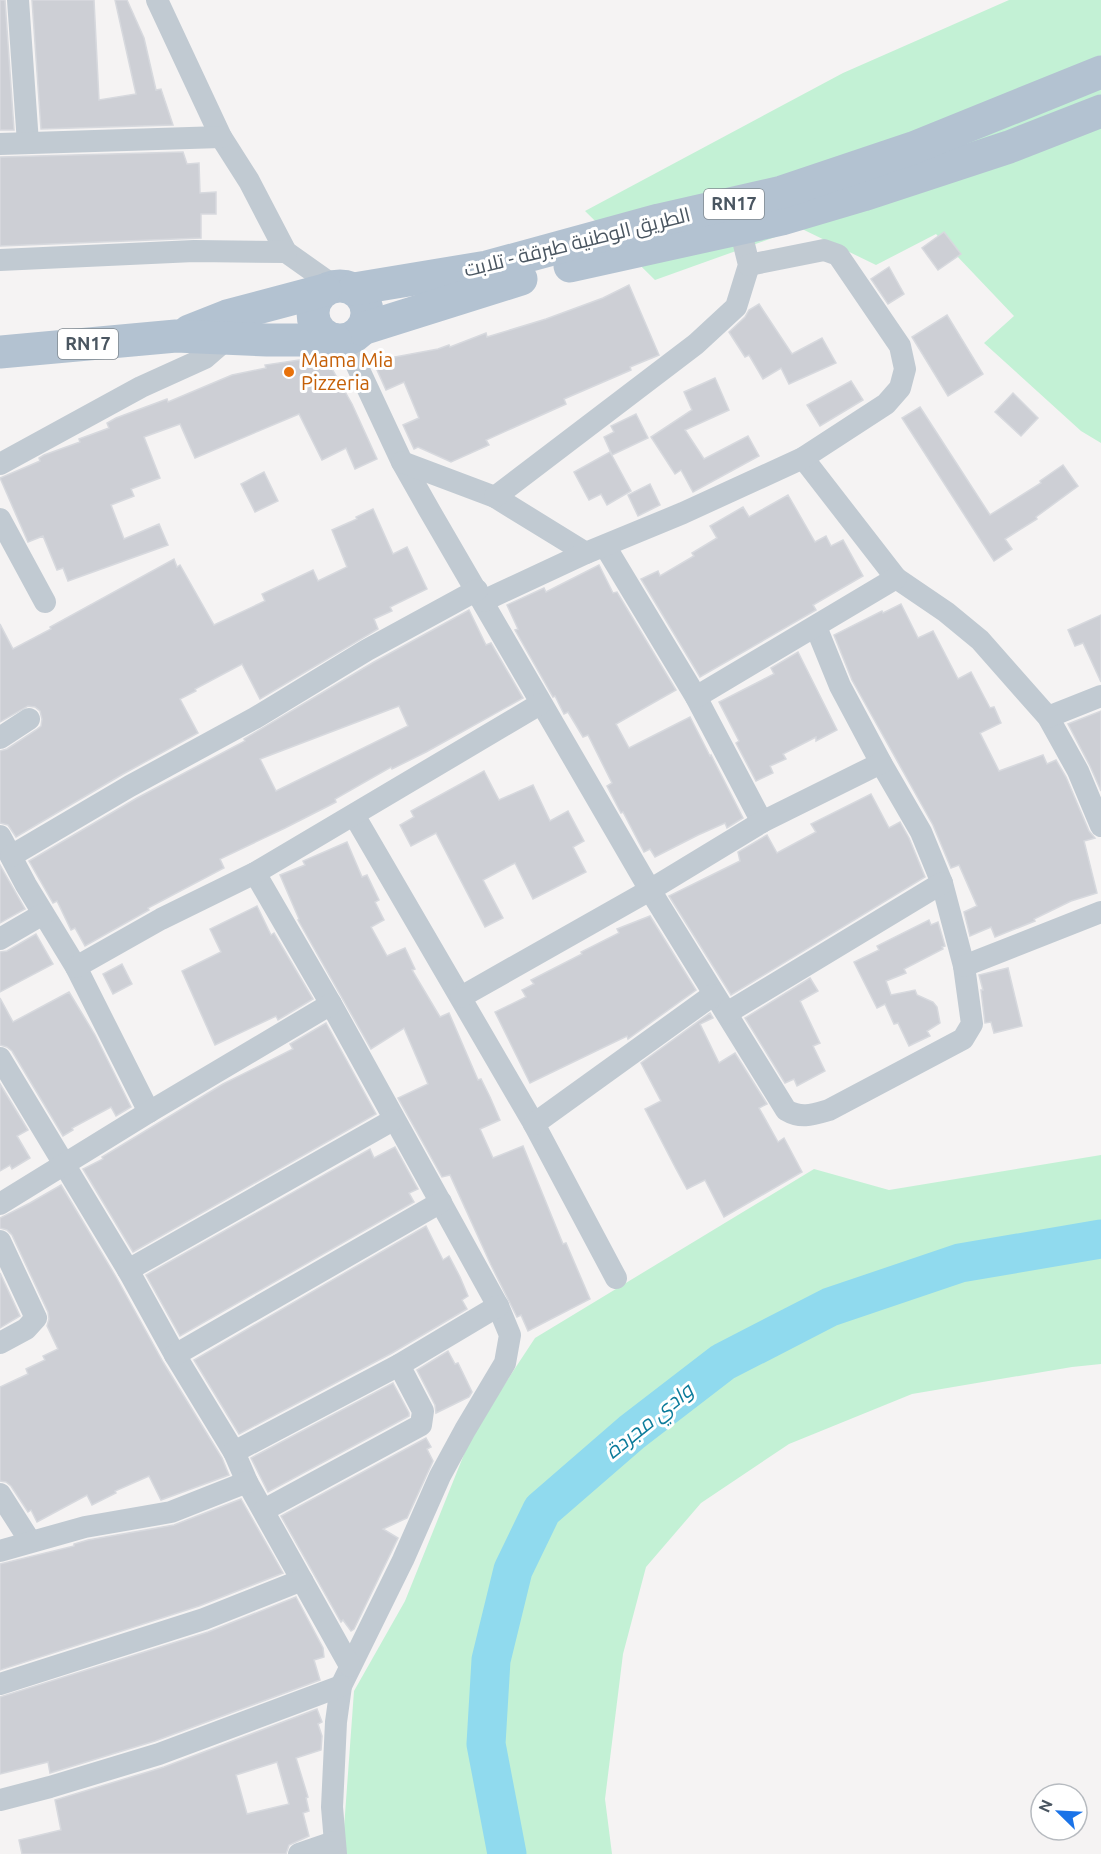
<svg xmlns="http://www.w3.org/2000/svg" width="1101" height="1854" viewBox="0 0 1101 1854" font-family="Ubuntu,Cairo,sans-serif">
  <rect width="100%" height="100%" fill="#f5f3f3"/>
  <g fill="#c3f1d5">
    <polygon points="1009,0 1101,0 1101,443 1081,431 984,343 1014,316 936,234 876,265 800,228 655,280 585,211 843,73"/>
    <polygon points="1101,1155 1101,1364 1072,1367 912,1394 789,1444 701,1503 646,1567 623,1654 605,1799 612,1854 346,1854 343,1842 354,1691 405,1601 473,1432 535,1338 814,1169 889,1190"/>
  </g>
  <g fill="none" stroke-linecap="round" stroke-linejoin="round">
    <polyline stroke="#90daee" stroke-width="39" points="507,1854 486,1744 491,1660 513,1570 542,1510 632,1432 723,1362 830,1307 960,1263 1101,1239"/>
  </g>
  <g fill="#cdcfd5" stroke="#d7d9de" stroke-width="1.5" fill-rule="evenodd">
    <polygon points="0,0 5,0 14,130 0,130"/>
    <polygon points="32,0 94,0 99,100 136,94 115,0 127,0 144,38 156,90 161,89 173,125 41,129"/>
    <polygon points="183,152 187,164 199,163 200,193 216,192 216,214 201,214 201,238 0,246 0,157"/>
    <polygon points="944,232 961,254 938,270 922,248"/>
    <polygon points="889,267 904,294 888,304 871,279"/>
    <polygon points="629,285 659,355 630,367 631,370 564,399 566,404 486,440 489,445 451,462 418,447 414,449 403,425 419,418 404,382 386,390 373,361 438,349 449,345 450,347 486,333 487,337 546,319 603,298"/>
    <polygon points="759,304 792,354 822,338 836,363 789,384 781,368 763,379 749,355 745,357 729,332 745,317 749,310"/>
    <polygon points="947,315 983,374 948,396 912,337"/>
    <polygon points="306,359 327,360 352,404 377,459 355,469 346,448 322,460 299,414 195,458 180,424 144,437 160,478 131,489 134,496 111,505 124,539 159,524 168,545 68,581 63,568 57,570 43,536 28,542 0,478 40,461 39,458 44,455 80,442 79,439 109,428 107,423 116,418 167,399 168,402 232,375 266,368 265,365"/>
    <polygon points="715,378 729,410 685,430 704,459 748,436 759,456 693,492 681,470 675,474 651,437 692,410 684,392"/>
    <polygon points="851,381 863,400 820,426 807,405"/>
    <polygon points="1013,393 1038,418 1021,436 995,412"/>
    <polygon points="920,407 990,515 1041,483 1040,481 1063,465 1078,486 1036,517 1037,519 1005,539 1012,549 994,561 902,418"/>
    <polygon points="636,414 648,438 612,455 604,437 614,432 611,426"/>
    <polygon points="610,452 631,491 607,505 601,494 589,500 574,472"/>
    <polygon points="264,472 278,501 255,512 241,484"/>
    <polygon points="650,484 660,505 638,516 628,495"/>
    <polygon points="788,495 815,542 826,536 831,546 843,540 863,576 813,605 816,610 700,677 641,579 658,571 660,576 694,556 692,553 717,538 710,526 743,507 749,517"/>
    <polygon points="373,509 393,554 407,547 427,589 390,607 392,611 374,619 378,629 260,699 242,664 195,689 196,691 180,699 198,733 123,774 16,837 8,825 0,823 0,751 7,749 36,730 41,726 42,719 40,711 35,707 28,706 0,722 0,624 13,649 51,629 50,627 174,559 177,567 180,565 214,625 265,601 262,594 313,570 318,581 347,567 332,530 357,519 356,517"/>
    <polygon points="599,565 613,593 617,592 676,690 616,724 629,748 690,717 710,756 711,755 743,818 727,828 725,823 698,835 655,857 650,849 644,852 623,812 621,813 607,786 612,783 588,735 583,737 568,712 564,714 555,696 553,697 515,630 518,629 507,605 544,588 546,592"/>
    <polygon points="901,604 918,638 933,631 958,679 971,672 990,708 994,707 1001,723 980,733 999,771 1043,755 1047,764 1056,760 1066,777 1089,831 1095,838 1084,841 1097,893 1071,901 1034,919 1035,921 995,937 991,927 970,936 964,912 977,906 959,865 951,868 933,825 852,680 834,635 882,611 883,613"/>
    <path d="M469,610l17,35 5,-2 32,55 -97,54 -34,17 -1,-2 -56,32 1,3 -51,26 -65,31 4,9 -76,40 1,2 -64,36 -10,-18 -4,2 -14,-29 -4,2 -24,-42 108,-63 108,-57 -1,-2 130,-77zM399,706l9,20 -132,65 -16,-32z"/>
    <polygon points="1101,615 1101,682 1083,643 1075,646 1068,630"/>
    <polygon points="798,652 837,730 816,741 816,737 783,754 786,759 770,766 773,773 756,781 736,743 739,741 719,702 774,674 771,668"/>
    <polygon points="1101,711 1101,791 1090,766 1068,724"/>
    <polygon points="484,771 499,800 533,785 550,821 568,811 584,841 573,847 586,872 533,899 515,863 483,880 503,918 485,927 436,833 411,846 400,825 414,817 411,811"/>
    <polygon points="871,794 889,828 900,822 909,838 925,877 731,995 669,896 740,861 738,852 767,835 777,853 816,832 811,824"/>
    <polygon points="347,842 362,877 367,875 379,900 375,902 384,920 371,927 387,956 405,948 415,969 412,970 440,1017 449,1013 478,1080 481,1079 490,1097 500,1120 480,1129 493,1158 523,1146 563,1244 566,1243 590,1299 528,1331 521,1315 517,1317 491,1265 450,1175 442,1177 398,1098 428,1084 404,1028 371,1049 298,920 299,919 280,875 305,865 303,861"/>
    <polygon points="0,865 25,909 0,923"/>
    <polygon points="257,906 271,935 274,933 313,999 278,1020 276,1016 215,1045 182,971 221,952 210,929"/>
    <polygon points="650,916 696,990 628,1039 627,1036 530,1083 495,1012 526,997 522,990 534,984 531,980 582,954 581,952 619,933 617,929"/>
    <polygon points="929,920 931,925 938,922 945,946 942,947 943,949 904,969 906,973 886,981 891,995 915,990 917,995 933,1002 937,1007 940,1023 927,1031 930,1036 909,1046 898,1023 894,1024 885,1004 877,1008 854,962 879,950 877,946"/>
    <polygon points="36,934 53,964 0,992 0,952 7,951"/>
    <polygon points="122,964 132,984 113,994 103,974"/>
    <polygon points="1008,968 1022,1026 994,1033 991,1022 985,1023 981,990 983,990 979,975"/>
    <polygon points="810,978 818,991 800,1001 820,1043 813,1046 825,1071 797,1086 794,1079 785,1083 745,1018"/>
    <polygon points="69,992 95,1035 131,1107 116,1116 111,1107 72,1128 73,1130 63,1136 12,1051 7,1047 0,1045 0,998 13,1022"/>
    <polygon points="710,1013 713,1018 700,1024 719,1063 735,1053 767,1104 759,1108 778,1142 784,1138 802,1172 724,1217 705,1180 687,1189 675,1167 645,1109 661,1101 641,1063"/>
    <polygon points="326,1023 376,1114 133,1252 83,1169 103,1159 102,1157 223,1084 293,1049 290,1044"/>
    <polygon points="0,1084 28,1130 17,1136 30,1158 12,1169 10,1165 0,1171"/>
    <polygon points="395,1147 418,1189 409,1193 414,1202 180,1336 146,1275 370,1149 374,1158"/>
    <polygon points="61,1185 116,1277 163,1362 222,1458 229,1475 161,1500 149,1476 115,1491 116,1493 92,1505 87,1495 37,1522 31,1510 28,1512 11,1486 6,1482 0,1481 0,1387 28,1374 26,1369 45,1360 43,1356 58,1349 47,1326 49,1319 48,1312 12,1235 7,1230 0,1228 0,1218 30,1203"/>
    <polygon points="426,1226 443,1260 449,1256 460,1277 468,1296 462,1300 467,1309 392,1353 239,1434 194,1360"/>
    <polygon points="0,1273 20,1316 0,1328"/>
    <polygon points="448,1351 455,1364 458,1363 472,1392 469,1397 436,1413 435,1405 417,1370"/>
    <polygon points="393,1383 409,1413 409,1416 268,1492 251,1458"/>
    <polygon points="426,1438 431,1447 427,1449 433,1461 407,1518 383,1529 398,1538 354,1629 351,1631 343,1620 341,1622 281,1516"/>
    <polygon points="241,1499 283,1573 199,1606 0,1670 0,1564 74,1546 74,1544 88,1540 174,1525"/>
    <polygon points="296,1597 323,1648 324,1657 314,1660 320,1680 155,1741 50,1773 48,1762 0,1774 0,1697 208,1632"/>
    <path d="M317,1709l5,13 -4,2 4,12 -1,14 -25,8 12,39 -2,1 3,13 -6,2 6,23 -20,9 -3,9h-264l-3,-14 42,-10 -6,-30 109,-33zM277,1762l12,42 -42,10 -11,-39z"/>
  </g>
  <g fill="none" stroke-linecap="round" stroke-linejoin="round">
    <g stroke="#c1cad2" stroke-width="22">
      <polyline points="18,0 28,143"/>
      <polyline points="157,0 221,137 249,181 286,252 334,286"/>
      <polyline points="0,144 221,137"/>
      <polyline points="0,260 194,251 286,252"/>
      <path d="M345,340l57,122 26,46 222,382 136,220c15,9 26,5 43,0l134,-71 9,-15 -8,-58 -22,-83 -21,-51 -40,-69 -41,-77 -24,-59"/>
      <polyline points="803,458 896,578 946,612 980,640 1048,717 1078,771 1101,826"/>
      <polyline points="402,462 495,497 586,553"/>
      <polyline points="0,464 141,387 205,358 228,338 228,331"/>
      <polyline points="495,497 696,344 736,307 749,265 740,228"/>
      <polyline points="0,519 45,602"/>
      <polyline points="605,546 696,697 762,822"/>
      <polyline points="483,601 586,553 683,513 803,458 886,404 900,388 905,369 900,346 838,255 824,250 749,265"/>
      <polyline points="696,697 896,578"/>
      <polyline points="1048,717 1101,696"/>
      <polyline points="0,738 29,719"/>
      <polyline points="354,815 534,1124 616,1278"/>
      <polyline points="0,836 26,885 76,967 149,1112"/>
      <polyline points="11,856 130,786 255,718 367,650 477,590"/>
      <polyline points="255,873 331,1004 498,1306 510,1335 505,1363 465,1430 440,1476 403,1560 341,1686 336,1722 332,1807 336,1854"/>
      <polyline points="0,939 43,914"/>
      <polyline points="964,966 1101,912"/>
      <polyline points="76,967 161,919 255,873 540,704"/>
      <polyline points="461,997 650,890 762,822 881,763"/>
      <polyline points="727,1013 942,883"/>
      <polyline points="0,1058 128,1270 175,1355 234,1452 247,1482 350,1666"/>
      <polyline points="534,1124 713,995"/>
      <polyline points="0,1204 149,1112 331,1004"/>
      <polyline points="0,1241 36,1318 26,1329 0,1343"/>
      <polyline points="128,1270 393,1120"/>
      <polyline points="175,1355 441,1202"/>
      <polyline points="234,1452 399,1365 498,1306"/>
      <polyline points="0,1494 30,1541"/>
      <polyline points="264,1510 421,1425 423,1411 399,1365"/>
      <polyline points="0,1551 85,1527 171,1512 247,1482"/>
      <polyline points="0,1684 204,1619 302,1580"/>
      <polyline points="0,1800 50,1787 159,1754 341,1686"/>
      <polyline points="299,1854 334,1842"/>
    </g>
    <g stroke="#b3c2d1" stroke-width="33">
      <polyline points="570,266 782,219 863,195 1009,147 1101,111"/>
      <circle cx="340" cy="313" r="27"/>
      <polyline points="354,289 487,267 659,220 782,192 913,148 1101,72"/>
      <polyline points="362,329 521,279"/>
      <polyline points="189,331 227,316 325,290"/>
      <polyline points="0,352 176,336 267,340 335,340"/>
    </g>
  </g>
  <circle fill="#e8710a" stroke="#fff" stroke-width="2" cx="289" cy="372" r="6"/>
  <g text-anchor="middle" stroke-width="6" stroke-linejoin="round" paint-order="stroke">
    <g fill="#fff" stroke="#808990" stroke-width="1.5">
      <rect x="704" y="189" width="60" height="30" rx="4.5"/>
      <rect x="58" y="329" width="60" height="30" rx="4.5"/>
    </g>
    <g font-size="18" font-weight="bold" fill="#4a5661">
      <text x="734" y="210">RN17</text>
      <text x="88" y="350">RN17</text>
    </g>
    <g font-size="20" fill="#4a5661" stroke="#fff">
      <text transform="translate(577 242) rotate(-14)" y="7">الطريق الوطنية طبرقة - تلابت</text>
    </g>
    <g font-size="20" fill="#c56008" stroke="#fff" text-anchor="start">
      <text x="301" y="367">Mama Mia<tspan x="301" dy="23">Pizzeria</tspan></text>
    </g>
    <g font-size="21" font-style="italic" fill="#0c7c9b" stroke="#fff">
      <text transform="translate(649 1421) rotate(-39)" y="7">وادي مجردة</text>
    </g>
  </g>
  <g transform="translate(1059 1812) rotate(294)"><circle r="28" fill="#ffffff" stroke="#b7bbc0" stroke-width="1.5"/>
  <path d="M0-4.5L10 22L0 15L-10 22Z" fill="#1a73e8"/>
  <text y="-9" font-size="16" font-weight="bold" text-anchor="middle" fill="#4a5661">N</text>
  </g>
</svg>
